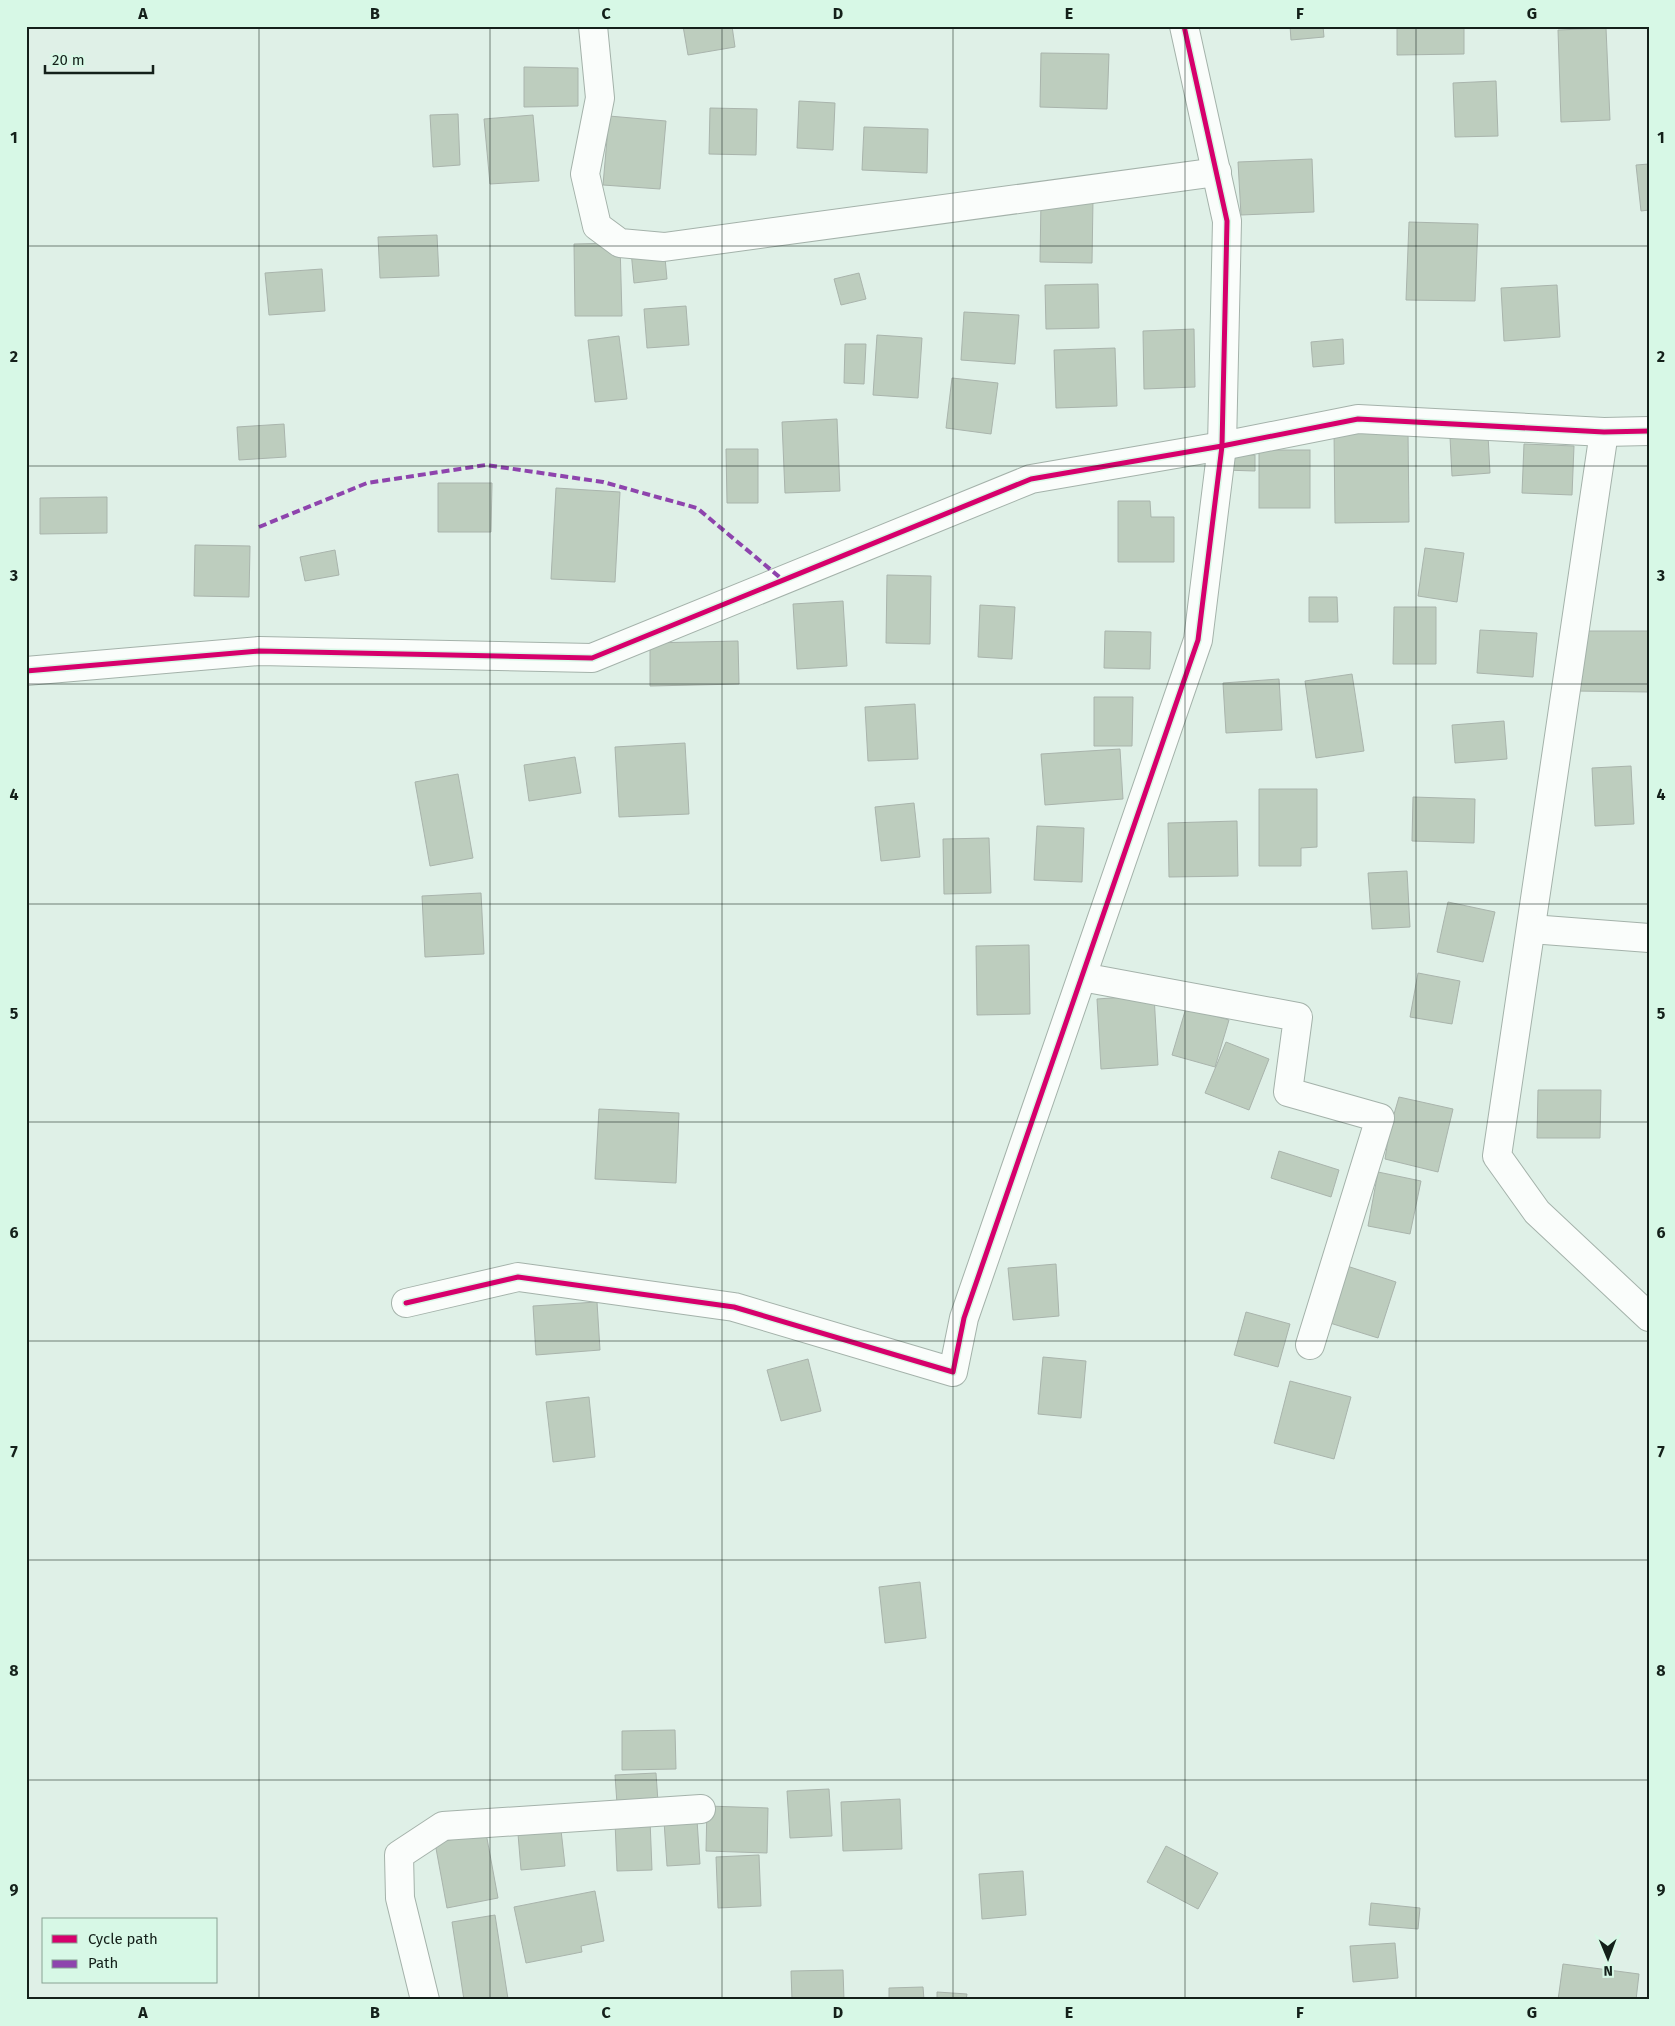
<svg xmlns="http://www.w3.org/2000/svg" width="1675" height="2026" viewBox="0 0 1675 2026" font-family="'Fira Sans',sans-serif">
  <rect width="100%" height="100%" fill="#dff0e7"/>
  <g fill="#bdcdbe" stroke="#a9b4ac">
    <polygon points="683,26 732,26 735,47 688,55"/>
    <polygon points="1290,26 1323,26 1324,37 1291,40"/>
    <polygon points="1397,26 1464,26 1464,54 1397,55"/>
    <polygon points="1606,28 1610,120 1561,122 1558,30"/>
    <polygon points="1041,53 1109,54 1107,109 1040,107"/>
    <polygon points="524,67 578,68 578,106 524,107"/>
    <polygon points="1496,81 1498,136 1455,137 1453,83"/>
    <polygon points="799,101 835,103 833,150 797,148"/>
    <polygon points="710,108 757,109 756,155 709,154"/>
    <polygon points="458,114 460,165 433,167 430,115"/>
    <polygon points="533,115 539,181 490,184 484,119"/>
    <polygon points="609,116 666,121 660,189 603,185"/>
    <polygon points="864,127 928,129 927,173 862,170"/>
    <polygon points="1312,159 1314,212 1241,215 1238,162"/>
    <polygon points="1649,164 1649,210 1641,211 1636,165"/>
    <polygon points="1041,199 1093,199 1092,263 1040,262"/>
    <polygon points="1409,222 1478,224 1475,301 1406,300"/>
    <polygon points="437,235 439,276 380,278 378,237"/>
    <polygon points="620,243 622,316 575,316 574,244"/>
    <polygon points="664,247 667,279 634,283 631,251"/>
    <polygon points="322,269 325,311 269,315 265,273"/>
    <polygon points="859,273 866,299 841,305 834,279"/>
    <polygon points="1098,284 1099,328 1046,329 1045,285"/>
    <polygon points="1557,285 1560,337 1504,341 1501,288"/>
    <polygon points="686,306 689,345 647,348 644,309"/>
    <polygon points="964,312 1019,315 1015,364 961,360"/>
    <polygon points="1194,329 1195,387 1144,389 1143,331"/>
    <polygon points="877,335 922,338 918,398 873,395"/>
    <polygon points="619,336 627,399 595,402 588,340"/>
    <polygon points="1343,339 1344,364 1313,367 1311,342"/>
    <polygon points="845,344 866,344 864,384 844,383"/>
    <polygon points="1115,348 1117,406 1056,408 1054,350"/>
    <polygon points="952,378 998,383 991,434 946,428"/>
    <polygon points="837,419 840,491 785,493 782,422"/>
    <polygon points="284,424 286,457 239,460 237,427"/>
    <polygon points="1408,431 1409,522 1335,523 1334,432"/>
    <polygon points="1488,435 1490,473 1452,476 1450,437"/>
    <polygon points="1524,444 1574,446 1572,495 1522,493"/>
    <polygon points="726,449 758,449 758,503 727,503"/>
    <rect x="1259" y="450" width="51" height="58"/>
    <polygon points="1224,455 1255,455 1255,471 1224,470"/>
    <polygon points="438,483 492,483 491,532 438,532"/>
    <polygon points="556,488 620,492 615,582 551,579"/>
    <polygon points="107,497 107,533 40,534 40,498"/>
    <polygon points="1118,501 1150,501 1151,517 1174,517 1174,562 1118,562"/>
    <polygon points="195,545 250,546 249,597 194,596"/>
    <polygon points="1425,548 1464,553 1457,602 1418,596"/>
    <polygon points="335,550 339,575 305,581 300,557"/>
    <polygon points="887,575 931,576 930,644 886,643"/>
    <polygon points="1309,597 1337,597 1338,622 1309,622"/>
    <polygon points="843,601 847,666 797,669 793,604"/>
    <polygon points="980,605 1015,607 1012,659 978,657"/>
    <polygon points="1394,607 1436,607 1436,664 1393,664"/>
    <polygon points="1480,630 1537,633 1533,677 1477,673"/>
    <polygon points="1105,631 1151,632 1150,669 1104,668"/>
    <polygon points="1576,631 1649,631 1649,692 1575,691"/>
    <polygon points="738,641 739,684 650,686 650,643"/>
    <polygon points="1352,674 1364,751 1316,758 1305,681"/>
    <polygon points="1279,679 1282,730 1226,733 1223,683"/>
    <polygon points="1094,697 1133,697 1132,746 1094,746"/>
    <polygon points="915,704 918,759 868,761 865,707"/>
    <polygon points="1504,721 1507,759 1455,763 1452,725"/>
    <polygon points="685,743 689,814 619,817 615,747"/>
    <polygon points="1120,749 1123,799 1045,805 1041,754"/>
    <polygon points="575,757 581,793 529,801 524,765"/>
    <polygon points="1631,766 1634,824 1595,826 1592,768"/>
    <polygon points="458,774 473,858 430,866 415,782"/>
    <polygon points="1259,789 1317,789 1317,847 1301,848 1301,866 1259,866"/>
    <polygon points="1413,797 1475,799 1474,843 1412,841"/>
    <polygon points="914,803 920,857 881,861 875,807"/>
    <polygon points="1237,821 1238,876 1169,877 1168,823"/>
    <polygon points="1037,826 1084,828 1082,882 1034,880"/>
    <polygon points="989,838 991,893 944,894 943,839"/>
    <polygon points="1407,871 1410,927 1372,929 1368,873"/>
    <polygon points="481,893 484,954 425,957 422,896"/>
    <polygon points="1448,902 1495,912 1483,962 1437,952"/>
    <polygon points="1029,945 1030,1014 977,1015 976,946"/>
    <polygon points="1418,973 1460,981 1452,1024 1410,1017"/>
    <polygon points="1154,995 1158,1065 1101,1069 1097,999"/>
    <polygon points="1186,1008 1229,1020 1215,1067 1172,1055"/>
    <polygon points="1226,1042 1269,1059 1249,1110 1205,1093"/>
    <polygon points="1538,1090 1601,1090 1600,1138 1537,1138"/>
    <polygon points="1399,1097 1453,1109 1438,1172 1385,1159 1390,1128"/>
    <polygon points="599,1109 679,1113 676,1183 595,1179"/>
    <polygon points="1279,1151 1339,1170 1331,1197 1271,1178"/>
    <polygon points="1378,1172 1421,1181 1410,1234 1368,1226"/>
    <polygon points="1056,1264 1059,1316 1013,1320 1008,1268"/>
    <polygon points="1347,1266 1396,1282 1378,1338 1330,1323"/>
    <polygon points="597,1302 600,1350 536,1355 533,1306"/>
    <polygon points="1246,1312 1290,1324 1278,1367 1234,1355"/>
    <polygon points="1043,1357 1086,1361 1081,1418 1038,1414"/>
    <polygon points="808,1359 821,1411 781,1421 767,1370"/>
    <polygon points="1290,1381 1351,1397 1334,1459 1274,1443"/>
    <polygon points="589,1397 595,1457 553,1462 546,1402"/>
    <polygon points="920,1582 926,1638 885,1643 879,1587"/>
    <polygon points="675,1730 676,1769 622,1770 622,1731"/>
    <polygon points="656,1773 658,1802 617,1804 615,1775"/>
    <polygon points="829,1789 832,1836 790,1838 787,1791"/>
    <polygon points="900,1799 902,1849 843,1851 841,1802"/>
    <polygon points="707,1806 768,1808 767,1853 706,1851"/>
    <polygon points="650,1820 652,1870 617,1871 615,1822"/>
    <polygon points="697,1820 700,1864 667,1866 664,1821"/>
    <polygon points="561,1830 565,1866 521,1870 518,1834"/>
    <polygon points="486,1833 498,1898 447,1908 435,1843"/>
    <polygon points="1166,1846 1218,1873 1198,1909 1147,1882"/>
    <polygon points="759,1855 761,1906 718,1908 716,1857"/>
    <polygon points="1023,1871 1026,1915 982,1919 979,1874"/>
    <polygon points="595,1891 604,1941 581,1946 582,1952 526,1963 514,1907"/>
    <polygon points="1371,1903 1420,1908 1418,1929 1369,1925"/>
    <polygon points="495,1915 508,1999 464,2000 452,1922"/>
    <polygon points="1395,1943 1398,1978 1353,1982 1350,1946"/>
    <polygon points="1563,1964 1639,1974 1636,2000 1558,2000"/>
    <polygon points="843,1970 844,2000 792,2000 791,1971"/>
    <polygon points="923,1987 924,2000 889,2000 889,1988"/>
    <polygon points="937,1992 967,1994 966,2000 937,2000"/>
  </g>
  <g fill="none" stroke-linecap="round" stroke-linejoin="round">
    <g stroke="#a4b2aa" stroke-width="30">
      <g id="street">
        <polyline points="593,26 600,98 585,174 597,226 620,243 664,247 1217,172"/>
        <polyline points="1604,432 1497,1156 1537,1212 1649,1317"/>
        <polyline points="26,671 259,651 592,658 1031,479 1222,446 1358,419 1604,432 1649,431"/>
        <polyline points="1531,929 1649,938"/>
        <polyline points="1082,977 1298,1017 1288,1092 1380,1118 1310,1345"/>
        <polyline points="406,1303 518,1277 734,1307 953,1372 964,1318 1198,640 1222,446 1227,221 1184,26"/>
        <polyline points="425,2000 400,1898 399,1855 443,1826 701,1809"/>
      </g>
    </g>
    <use href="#street" stroke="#fafdfb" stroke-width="28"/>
    <polyline stroke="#8e44ad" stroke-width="4" stroke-dasharray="8 4" stroke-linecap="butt" points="259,527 367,483 486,465 603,482 697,508 783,580"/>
    <g stroke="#d7f8e6" stroke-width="8">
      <g id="cycleway">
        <polyline points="26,671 259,651 592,658 1031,479 1222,446 1358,419 1604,432 1649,431"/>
        <polyline points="406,1303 518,1277 734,1307 953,1372 964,1318 1198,640 1222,446 1227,221 1184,26"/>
      </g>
    </g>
    <use href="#cycleway" stroke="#d6006c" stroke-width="5"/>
  </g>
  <path fill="none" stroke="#14201a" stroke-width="1" stroke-opacity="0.55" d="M259,26v1974M490,26v1974M722,26v1974M953,26v1974M1185,26v1974M1416,26v1974M26,246h1623M26,466h1623M26,684h1623M26,904h1623M26,1122h1623M26,1341h1623M26,1560h1623M26,1780h1623"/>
  <rect width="1675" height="2026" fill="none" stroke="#d7f8e6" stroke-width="55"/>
  <rect x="42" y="1918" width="175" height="65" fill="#d7f8e6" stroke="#89a294"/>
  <rect x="52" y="1935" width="25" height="8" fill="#d6006c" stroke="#89a294"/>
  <text x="88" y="1944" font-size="15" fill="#14201a">Cycle path</text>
  <rect x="52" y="1960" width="25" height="8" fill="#8e44ad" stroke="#89a294"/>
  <text x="88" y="1968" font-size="15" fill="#14201a">Path</text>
  <g transform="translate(1608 1958) rotate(179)" stroke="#d7f8e6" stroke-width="4" paint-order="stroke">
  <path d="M0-4L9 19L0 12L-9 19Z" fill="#14201a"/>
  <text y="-8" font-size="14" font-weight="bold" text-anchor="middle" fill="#14201a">N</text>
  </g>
  <path d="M45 65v8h108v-8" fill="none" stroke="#14201a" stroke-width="2.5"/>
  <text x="52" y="65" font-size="15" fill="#14201a" stroke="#d7f8e6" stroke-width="4" paint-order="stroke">20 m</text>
  <rect x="28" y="28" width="1620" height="1970" fill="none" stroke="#14201a" stroke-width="2"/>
  <g font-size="16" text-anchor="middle" font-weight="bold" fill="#14201a">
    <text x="143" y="19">A</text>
    <text x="375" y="19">B</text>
    <text x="606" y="19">C</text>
    <text x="838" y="19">D</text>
    <text x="1069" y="19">E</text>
    <text x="1300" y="19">F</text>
    <text x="1532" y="19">G</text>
    <text x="14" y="143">1</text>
    <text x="1661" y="143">1</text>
    <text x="14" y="362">2</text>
    <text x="1661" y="362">2</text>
    <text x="14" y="581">3</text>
    <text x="1661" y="581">3</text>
    <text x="14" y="800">4</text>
    <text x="1661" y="800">4</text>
    <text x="14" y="1019">5</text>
    <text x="1661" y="1019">5</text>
    <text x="14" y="1238">6</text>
    <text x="1661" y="1238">6</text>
    <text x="14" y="1457">7</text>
    <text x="1661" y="1457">7</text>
    <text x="14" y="1676">8</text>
    <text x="1661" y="1676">8</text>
    <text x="14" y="1895">9</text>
    <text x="1661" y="1895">9</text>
    <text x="143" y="2018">A</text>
    <text x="375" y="2018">B</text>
    <text x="606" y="2018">C</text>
    <text x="838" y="2018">D</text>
    <text x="1069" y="2018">E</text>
    <text x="1300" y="2018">F</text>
    <text x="1532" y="2018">G</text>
  </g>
</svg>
